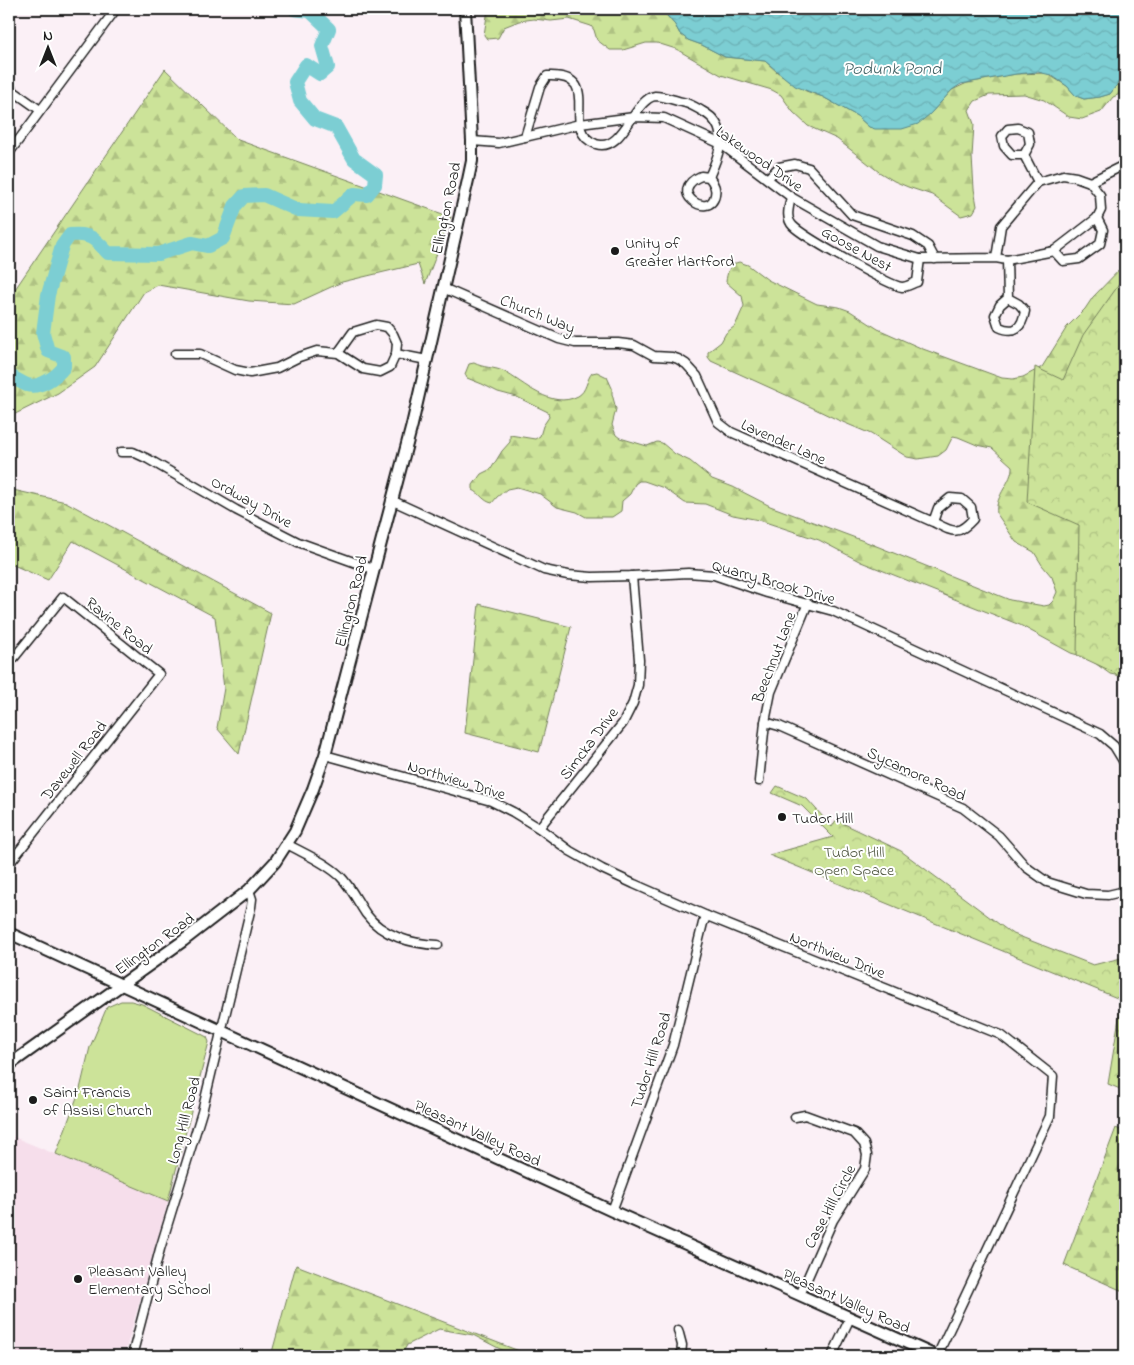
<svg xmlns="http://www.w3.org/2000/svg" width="1134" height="1365" viewBox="0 0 1134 1365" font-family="'Indie Flower',sans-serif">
  <defs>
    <pattern id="forest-firs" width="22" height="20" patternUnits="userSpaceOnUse" patternTransform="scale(1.25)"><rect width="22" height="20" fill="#cce399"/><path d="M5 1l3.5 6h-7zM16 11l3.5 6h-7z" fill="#afc283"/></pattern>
    <pattern id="park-crowns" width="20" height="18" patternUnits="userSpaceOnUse" patternTransform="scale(1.25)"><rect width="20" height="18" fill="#cce399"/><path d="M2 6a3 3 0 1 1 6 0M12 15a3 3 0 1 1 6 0" fill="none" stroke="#afc283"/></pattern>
    <pattern id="water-waves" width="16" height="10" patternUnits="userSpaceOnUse" patternTransform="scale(1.25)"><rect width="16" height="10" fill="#7cced3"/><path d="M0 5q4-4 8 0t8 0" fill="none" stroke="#6bb0b5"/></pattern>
  </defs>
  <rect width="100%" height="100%" fill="#fbf0f6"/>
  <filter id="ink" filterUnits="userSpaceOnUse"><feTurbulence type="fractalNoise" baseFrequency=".02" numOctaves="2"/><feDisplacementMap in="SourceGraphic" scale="10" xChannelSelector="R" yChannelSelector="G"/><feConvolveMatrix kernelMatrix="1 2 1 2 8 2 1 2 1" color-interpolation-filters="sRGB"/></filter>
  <g filter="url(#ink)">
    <polygon fill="#f6deeb" points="9,1135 168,1201 124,1356 9,1356"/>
    <polygon fill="#cce399" stroke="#74805a" points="121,1001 131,1001 142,1004 207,1037 209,1042 168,1201 56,1154 80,1089 90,1047 107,1007"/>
    <g fill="url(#forest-firs)" stroke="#74805a">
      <polygon points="488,9 661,9 675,25 680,34 688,40 702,45 725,57 765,61 777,72 806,91 823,97 857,116 869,127 930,114 952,90 967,83 1016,74 1046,73 1067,86 1076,96 1084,99 1100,97 1110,94 1125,74 1125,92 1113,97 1101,112 1082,119 1069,117 1044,100 1024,94 989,95 975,101 969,110 974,124 972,157 974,189 977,206 973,213 961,216 932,195 908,187 894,181 879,172 837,139 808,126 793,112 781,95 772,90 721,75 676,49 657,43 646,43 623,50 610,50 597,40 594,30 591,26 569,19 551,21 534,19 519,21 504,27 498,38 487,39 484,35"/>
      <polygon points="165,69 238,140 451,217 425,284 418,264 342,282 294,304 249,301 158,285 144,292 95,367 58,393 9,417 9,298"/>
      <path d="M739,262l9,3 20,15 49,24 22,3 11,4 28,18 45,20 79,29 11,1 10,-2 19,-10 25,-40 18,-18 8,-12 32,-33v413l-15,-3 -22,-16 -17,-5 -51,-28 -159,-63 -42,-22 -60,-20 -26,-5 -28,-11 -20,-1 -21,-15 -20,-7h-5l-4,3 -5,10 -8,7 -1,10 -9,6h-26l-9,-5 -20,-5 -17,-13 -23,-7 -10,2 -10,8 -5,6c-9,-2 -11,-9 -19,-13v-5l8,-11 10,-5 11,-18 8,-9v-7l25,4 5,-3 3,-10 6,-9 -1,-5 -31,-15 -19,-5 -16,-8 -15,-6 -2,-4 4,-10 5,-1c9,5 20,4 29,8 22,12 48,39 75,25 9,-5 8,-16 14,-23l5,-1 10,5 5,11v6l4,15 -4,16 4,10 4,3 27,8 10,-4 5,1 13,11 15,7 22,18 21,8 37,19 99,37 141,57 34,6 5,-1 4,-4 4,-9 -5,-15 -10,-12 -8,-13 -18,-10 -19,-28c-3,-19 16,-32 15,-48l-20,-18 -15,-3 -19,-8 -5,-1 -7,14 -8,6 -20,3 -11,-2 -36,-23 -33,-14 -52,-25 -75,-34 -3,-4v-5l13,-10 5,-9 9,-7 9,-20 -2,-10 -16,-14c1,-9 3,-18 13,-20z"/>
      <polygon points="9,486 13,490 66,502 271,613 239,754 217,728 224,688 215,617 73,541 48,580 11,564 9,565"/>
      <polygon points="479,604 571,627 539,752 465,733"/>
      <polygon points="1116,1128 1125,1132 1125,1292 1064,1265"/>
      <polygon points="296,1265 532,1356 508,1356 504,1351 473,1335 439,1329 407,1345 401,1356 271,1356"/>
    </g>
    <g fill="url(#park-crowns)" stroke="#74805a">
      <polygon points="1125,276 1125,680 1113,672 1077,655 1079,525 1027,502 1035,367 1063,380 1083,335"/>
      <polygon points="777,786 807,799 832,827 836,820 901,851 1011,933 1093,965 1125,957 1125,1091 1108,1084 1122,1000 769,855 833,837 802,806 772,793"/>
    </g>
    <polygon fill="url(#water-waves)" stroke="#56878a" points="661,9 1125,9 1125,74 1110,94 1100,97 1084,99 1076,96 1067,86 1051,75 1038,72 1016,74 961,84 952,90 930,114 918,124 902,129 875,129 869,127 857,116 823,97 795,86 765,61 725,57 702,45 688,40 680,34 675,25"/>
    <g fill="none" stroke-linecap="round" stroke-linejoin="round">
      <path stroke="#7cced3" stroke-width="14" d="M9,376c6,2 11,6 18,9 13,4 30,-9 37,-18v-10l-16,-6 -5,-18 5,-38 14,-49 8,-11c21,-2 25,4 38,18l50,1 34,-11 16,3 15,-8 12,-32 9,-10 20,-1 34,15 35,2 21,-18 13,1 8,-10 1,-10 -22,-16 -18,-32 -21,-8 -15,-18 -5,-19 11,-17 14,9 8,-7 -6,-21 7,-17 -19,-18 -16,-2"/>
      <g stroke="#1c1c1c" stroke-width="11">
        <g id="minor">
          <polyline points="9,88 40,110"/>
          <path d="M525,137l15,-50 7,-11c60,-3 10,54 49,68 27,9 38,-45 59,-48 8,0 19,4 27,6 7,1 13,5 20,9 29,15 18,42 7,66"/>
          <polyline points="472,141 499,143 580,124 634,117 664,118 721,144 791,197 877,246 920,259 996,258 1007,260 1054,251 1097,218 1101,210 1100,195 1096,190 1090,182 1076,177 1063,175 1038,182 1001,226 996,258"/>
          <polyline points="9,153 116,9"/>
          <polyline points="1024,155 1012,155 1004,146 1002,136 1008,129 1018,128 1028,132 1030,144 1024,155 1038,182"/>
          <polyline points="1124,165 1125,155"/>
          <path d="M701,176l8,1c4,5 8,11 6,18 -5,26 -50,-4 -14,-19z"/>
          <polyline points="768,178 779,167 795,164 809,168 852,215 913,236 928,246 935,259"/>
          <polyline points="1090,182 1124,165"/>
          <path d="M791,197c-2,10 -6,21 2,29 11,11 97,60 109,61 5,0 11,-4 15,-5l3,-23"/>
          <polyline points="1054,251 1063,261 1079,259 1100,244 1103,230 1097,218"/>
          <path d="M1007,260l1,38 -8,7 -5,10 4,12c16,7 23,1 26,-16l-6,-7 -11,-6"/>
          <path d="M443,288l116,51 16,4h43l16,2 20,11 18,1 6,2 8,5 11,12 21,46 13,10 202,90c19,9 24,15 40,-3l-2,-12 -9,-8 -12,-1 -12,10 -5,14"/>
          <polyline points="175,354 200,354 235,370 250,373 277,368 299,357 317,351 338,353 363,369 380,372 390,367 396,354 397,343 393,334 387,327 376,325 353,332 338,353"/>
          <polyline points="396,354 427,360"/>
          <polyline points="121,452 133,452 148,459 236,510 298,542 373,569"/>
          <polyline points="391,500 544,570 568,575 592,577 632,576 688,573 714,575 767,593 833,611 1100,734 1114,746 1125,764"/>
          <polyline points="9,664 63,597 159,674 9,864"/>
          <polyline points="765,722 779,726 963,808 999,836 1026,867 1047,882 1086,894 1108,895 1125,891"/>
          <polyline points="325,755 491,801 513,812 539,828 570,851 602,869 634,884 707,916 1001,1035 1053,1076 1050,1116 937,1356"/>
          <polyline points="759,781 765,722 771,692 808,603"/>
          <polyline points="539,828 623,723 633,703 638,685 639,660 632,576"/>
          <path d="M287,844c18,10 38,18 53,32 11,11 17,25 26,38 16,22 46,30 72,31"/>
          <polyline points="795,1117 805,1115 854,1133 864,1144 867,1155 865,1169 833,1220 800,1295"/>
          <polyline points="612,1211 673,1045 703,923 707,916"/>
          <polyline points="678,1330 682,1345 681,1356"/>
          <polyline points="132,1356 160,1249 202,1112 251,907 252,899 249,890"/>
          <polyline points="832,1356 850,1318"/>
        </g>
      </g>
      <g stroke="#1c1c1c" stroke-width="14">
        <g id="major">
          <polyline points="9,933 612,1211 936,1356"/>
          <polyline points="9,1065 183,941 249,890 275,862 295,831 313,789 325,755 412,425 468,180 472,161 472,141 465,9"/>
        </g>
      </g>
      <use href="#minor" stroke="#fff" stroke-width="8"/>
      <use href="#major" stroke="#fff" stroke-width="10"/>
    </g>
  </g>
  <g fill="#1c1c1c" stroke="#fff" stroke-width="2">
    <circle cx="615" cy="251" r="5"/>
    <circle cx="782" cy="817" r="5"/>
    <circle cx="33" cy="1100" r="5"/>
    <circle cx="78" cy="1279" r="5"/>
  </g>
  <g text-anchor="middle" stroke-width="4" stroke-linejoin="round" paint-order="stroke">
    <g font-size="16" fill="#1c1c1c" stroke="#fff">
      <text transform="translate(760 158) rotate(35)" y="6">Lakewood Drive</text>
      <text transform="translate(445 208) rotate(-78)" y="6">Ellington Road</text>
      <text transform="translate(857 248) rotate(29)" y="6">Goose Nest</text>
      <text transform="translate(538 313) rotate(22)" y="6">Church Way</text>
      <text transform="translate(784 441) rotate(24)" y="6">Lavender Lane</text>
      <text transform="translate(252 501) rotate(29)" y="6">Ordway Drive</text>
      <text transform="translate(774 581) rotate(16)" y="6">Quarry Brook Drive</text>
      <text transform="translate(350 601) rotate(-76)" y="6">Ellington Road</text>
      <text transform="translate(120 625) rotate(39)" y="6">Ravine Road</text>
      <text transform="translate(773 657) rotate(-69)" y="6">Beechnut Lane</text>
      <text transform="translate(588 743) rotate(-53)" y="6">Simcka Drive</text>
      <text transform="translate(73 760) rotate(-52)" y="6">Davewell Road</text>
      <text transform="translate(917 773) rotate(25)" y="6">Sycamore Road</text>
      <text transform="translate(457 779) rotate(17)" y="6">Northview Drive</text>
      <text transform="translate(154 943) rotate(-36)" y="6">Ellington Road</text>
      <text transform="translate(838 954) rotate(22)" y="6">Northview Drive</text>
      <text transform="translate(650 1060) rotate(-72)" y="6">Tudor Hill Road</text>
      <text transform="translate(183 1120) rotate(-75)" y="6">Long Hill Road</text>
      <text transform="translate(478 1132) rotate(25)" y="6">Pleasant Valley Road</text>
      <text transform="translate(829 1206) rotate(-62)" y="6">Case Hill Circle</text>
      <text transform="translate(847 1300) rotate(24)" y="6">Pleasant Valley Road</text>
    </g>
    <g font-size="16" fill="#1c1c1c" stroke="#fff" text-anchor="start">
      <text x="625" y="248">Unity of<tspan x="625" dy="18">Greater Hartford</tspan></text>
      <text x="792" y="823">Tudor Hill</text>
      <text x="43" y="1097">Saint Francis<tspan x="43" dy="18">of Assisi Church</tspan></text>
      <text x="88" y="1276">Pleasant Valley<tspan x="88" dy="18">Elementary School</tspan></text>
    </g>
    <g font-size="16" fill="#515842" stroke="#fff">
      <text x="854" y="857">Tudor Hill<tspan x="854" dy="18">Open Space</tspan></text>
    </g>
    <g font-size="18" font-style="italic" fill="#426365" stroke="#fff">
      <text x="892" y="74">Podunk Pond</text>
    </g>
  </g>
  <rect width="1134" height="1365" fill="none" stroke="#fff" stroke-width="30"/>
  <rect x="15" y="15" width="1104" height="1335" fill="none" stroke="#1c1c1c" stroke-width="2" filter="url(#ink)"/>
  <g transform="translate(48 48)" stroke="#ffffff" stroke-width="4" paint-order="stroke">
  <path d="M0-4L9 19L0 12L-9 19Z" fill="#1c1c1c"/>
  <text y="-8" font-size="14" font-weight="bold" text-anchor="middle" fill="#1c1c1c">N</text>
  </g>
</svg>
